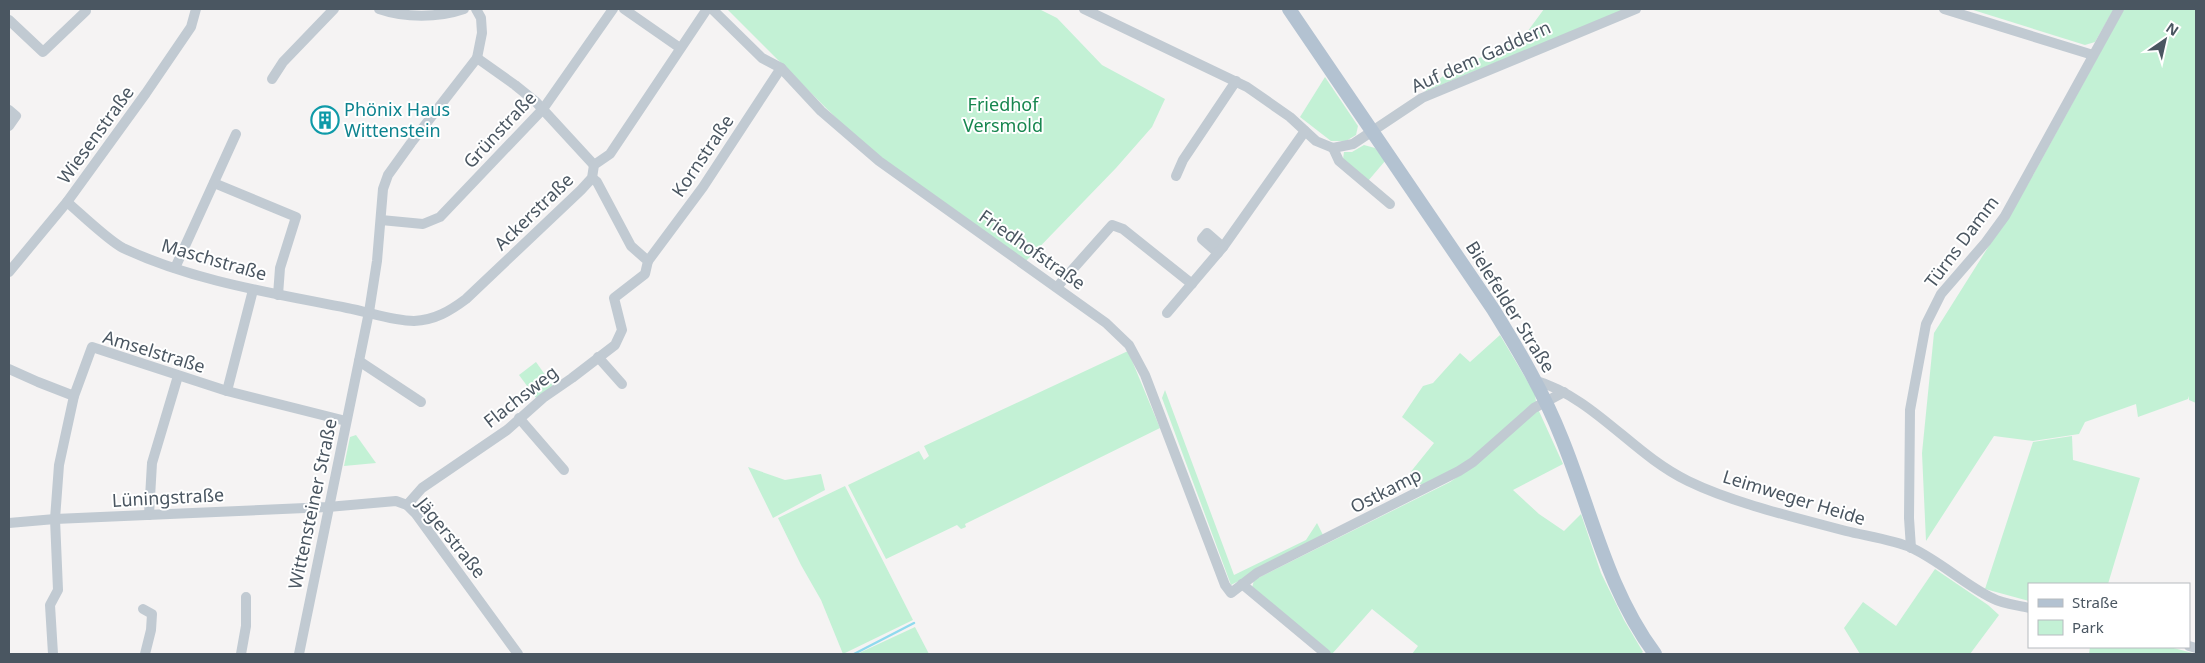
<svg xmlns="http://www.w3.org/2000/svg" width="2205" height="663" viewBox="0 0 2205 663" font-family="'Noto Sans',sans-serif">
  <rect width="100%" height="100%" fill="#f5f3f3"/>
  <g fill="#c3f1d5">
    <polygon points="727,9 1039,9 1057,18 1102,65 1165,99 1152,127 1116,168 1026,261 918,186 853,135"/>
    <polygon points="1544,9 1626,9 1424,92 1448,72 1522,39"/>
    <polygon points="1970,9 2114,9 2095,42 2085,45"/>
    <polygon points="2124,9 2196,9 2196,403 2189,400 2189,396 2188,399 2138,417 2136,404 2085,422 2079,434 2033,441 1994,436 1926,541 1922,453 1934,333 2028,184"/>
    <polygon points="1325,77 1358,126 1356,135 1346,141 1331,141 1300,117"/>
    <polygon points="1364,145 1375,148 1385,161 1368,181 1343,159 1344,152 1352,152"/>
    <polygon points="1500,335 1535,394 1536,402 1473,458 1424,487 1409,474 1434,443 1402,417 1423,386 1433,383 1460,353 1470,362"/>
    <polygon points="1128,351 1160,428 965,524 966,527 961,529 957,525 886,559 848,485 919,451 924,460 929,456 924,446"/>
    <polygon points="536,362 553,386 536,398 519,375"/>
    <polygon points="1165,390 1234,575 1306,540 1317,523 1324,537 1231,585 1162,398"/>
    <polygon points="1538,409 1563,464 1513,490 1539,514 1564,531 1581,514 1601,573 1624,620 1643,652 1640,654 1412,654 1418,646 1372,609 1332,654 1252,588 1254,580 1450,482 1478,463"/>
    <polygon points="356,435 376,463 344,466 350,437"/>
    <polygon points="2072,436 2073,460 2140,478 2108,584 2029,584 2029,601 1985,589 2033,442"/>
    <polygon points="748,467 785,480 821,474 825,490 773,518"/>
    <polygon points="845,486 913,620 843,654 821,600 801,565 778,518"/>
    <polygon points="1935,569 1988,605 1999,615 1970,654 1860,654 1844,628 1863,602 1896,626"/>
    <polygon points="915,627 929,654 857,654"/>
    <polygon points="2090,647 2170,647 2196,654 2089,654"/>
  </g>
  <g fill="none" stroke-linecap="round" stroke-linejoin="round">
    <polyline stroke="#90daee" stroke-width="2.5" points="854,654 914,623"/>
    <g stroke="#c1cad2" stroke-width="10">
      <path d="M379,9c26,9 59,9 85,0"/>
      <polyline points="624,9 680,48"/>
      <polyline points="712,9 762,58 781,68 821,111 879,161 1106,323 1129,345 1145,375 1225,585 1231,593 1257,573 1459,471 1473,462 1534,408 1564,392"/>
      <polyline points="1084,9 1247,87 1290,117 1316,141 1333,148 1353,144 1422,98 1636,9"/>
      <polyline points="1944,9 2093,55"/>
      <polyline points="9,20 43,52 86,11"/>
      <polyline points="477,58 515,85 536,102 594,165"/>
      <polyline points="272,79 283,62 334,9"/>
      <polyline points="9,110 16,116 9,126"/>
      <polyline points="1333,148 1339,161 1390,204"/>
      <polyline points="1176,176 1183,160 1236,81"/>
      <polyline points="214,183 296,217 280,268 278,295"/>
      <path d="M67,202c14,12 42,39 56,46 70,33 149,45 224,60 22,4 45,13 67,13 21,-1 36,-10 52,-22l115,-109 11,-12 2,-13 16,-11 97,-145"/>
      <polyline points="381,220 423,224 440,217 543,109 613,9"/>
      <polyline points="1218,253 1202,239 1207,233 1223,247"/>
      <polyline points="648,261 703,187 781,68"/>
      <polyline points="175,268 236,134"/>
      <polyline points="9,272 67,202 146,93 191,27 196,9"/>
      <polyline points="1057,287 1112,225 1123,229 1192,284"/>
      <polyline points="1167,313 1223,247 1305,131"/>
      <polyline points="598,357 622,384"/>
      <polyline points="359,361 421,402"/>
      <polyline points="9,369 38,382 74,396"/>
      <path d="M1534,380c61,18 98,74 154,101 45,22 109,37 158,50 20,5 48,9 66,17 29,14 52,36 80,50 11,6 25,7 37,10"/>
      <polyline points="227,391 253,290"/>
      <polyline points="519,418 564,470"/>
      <polyline points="407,505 422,488 507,430 543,398 572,378 615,345 622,330 614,298 645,274 648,261 631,246 597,182 592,178"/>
      <polyline points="149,515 152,463 178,376"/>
      <polyline points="9,523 55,519 328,507 396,501 407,505 416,514 518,654"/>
      <polyline points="1911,548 1909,518 1910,410 1926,324 1941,294 1986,242 2005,216 2119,9"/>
      <polyline points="1242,584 1326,654"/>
      <polyline points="143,609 152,614 151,630 145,654"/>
      <polyline points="2189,646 2196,648"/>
      <polyline points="53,654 50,605 58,590 55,519 59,465 74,396 92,347 227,391 346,421"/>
      <polyline points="241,654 246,626 246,597"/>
      <polyline points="299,654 369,312 377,261 383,189 388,175 411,143 477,58 482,33 481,18 476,9"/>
    </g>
    <path stroke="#b3c2d1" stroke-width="14" d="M1289,9l204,300c26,42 51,84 69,130 30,74 45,150 93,215"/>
  </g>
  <defs>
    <g id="building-ring" transform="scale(1.4375)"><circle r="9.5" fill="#fff" stroke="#0f9aa8" stroke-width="1.5"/><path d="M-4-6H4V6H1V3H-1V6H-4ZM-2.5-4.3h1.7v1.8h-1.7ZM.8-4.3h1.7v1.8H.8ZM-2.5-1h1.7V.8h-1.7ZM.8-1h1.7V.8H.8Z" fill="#0f9aa8"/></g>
  </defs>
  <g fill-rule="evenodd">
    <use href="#building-ring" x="325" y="120"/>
  </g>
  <g text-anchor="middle" stroke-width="4" stroke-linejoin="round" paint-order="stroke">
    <g font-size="18" fill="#4a5661" stroke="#fff">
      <text transform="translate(1481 57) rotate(-24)" y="6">Auf dem Gaddern</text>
      <text transform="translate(500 130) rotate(-47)" y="6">Grünstraße</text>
      <text transform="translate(96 135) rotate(-54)" y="6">Wiesenstraße</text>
      <text transform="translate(703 156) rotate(-56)" y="6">Kornstraße</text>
      <text transform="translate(534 212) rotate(-44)" y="6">Ackerstraße</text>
      <text transform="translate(1962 242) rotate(-53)" y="6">Türns Damm</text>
      <text transform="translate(1032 250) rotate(35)" y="6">Friedhofstraße</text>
      <text transform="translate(214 260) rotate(16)" y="6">Maschstraße</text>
      <text transform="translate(1510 307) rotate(58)" y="6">Bielefelder Straße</text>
      <text transform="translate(154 352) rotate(17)" y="6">Amselstraße</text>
      <text transform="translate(521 397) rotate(-38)" y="6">Flachsweg</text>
      <text transform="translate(1386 491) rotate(-27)" y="6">Ostkamp</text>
      <text transform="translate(168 498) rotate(-3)" y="6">Lüningstraße</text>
      <text transform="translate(1794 498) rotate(17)" y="6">Leimweger Heide</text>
      <text transform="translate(313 504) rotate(-78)" y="6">Wittensteiner Straße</text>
      <text transform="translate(451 538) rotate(51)" y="6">Jägerstraße</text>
    </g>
    <g font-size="18" fill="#17864f" stroke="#fff">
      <text x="1003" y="111">Friedhof<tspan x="1003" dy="21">Versmold</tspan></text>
    </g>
    <g font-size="18" fill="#0d838f" stroke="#fff" text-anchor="start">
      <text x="344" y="116">Phönix Haus<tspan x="344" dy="21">Wittenstein</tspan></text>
    </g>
  </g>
  <rect width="2205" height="663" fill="none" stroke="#4a5661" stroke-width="20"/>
  <rect x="2028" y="583" width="162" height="65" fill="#ffffff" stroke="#b7bbc0"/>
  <rect x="2038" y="599" width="25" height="8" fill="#b3c2d1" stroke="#b7bbc0"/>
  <text x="2072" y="608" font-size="15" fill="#4a5661">Straße</text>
  <rect x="2038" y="620" width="25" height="15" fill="#c3f1d5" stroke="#b7bbc0"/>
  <text x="2072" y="633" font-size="15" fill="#4a5661">Park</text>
  <g transform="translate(2165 40) rotate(34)" stroke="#ffffff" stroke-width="4" paint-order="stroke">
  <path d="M0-4L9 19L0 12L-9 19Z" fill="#4a5661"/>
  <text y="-8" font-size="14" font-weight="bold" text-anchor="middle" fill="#4a5661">N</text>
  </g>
</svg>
